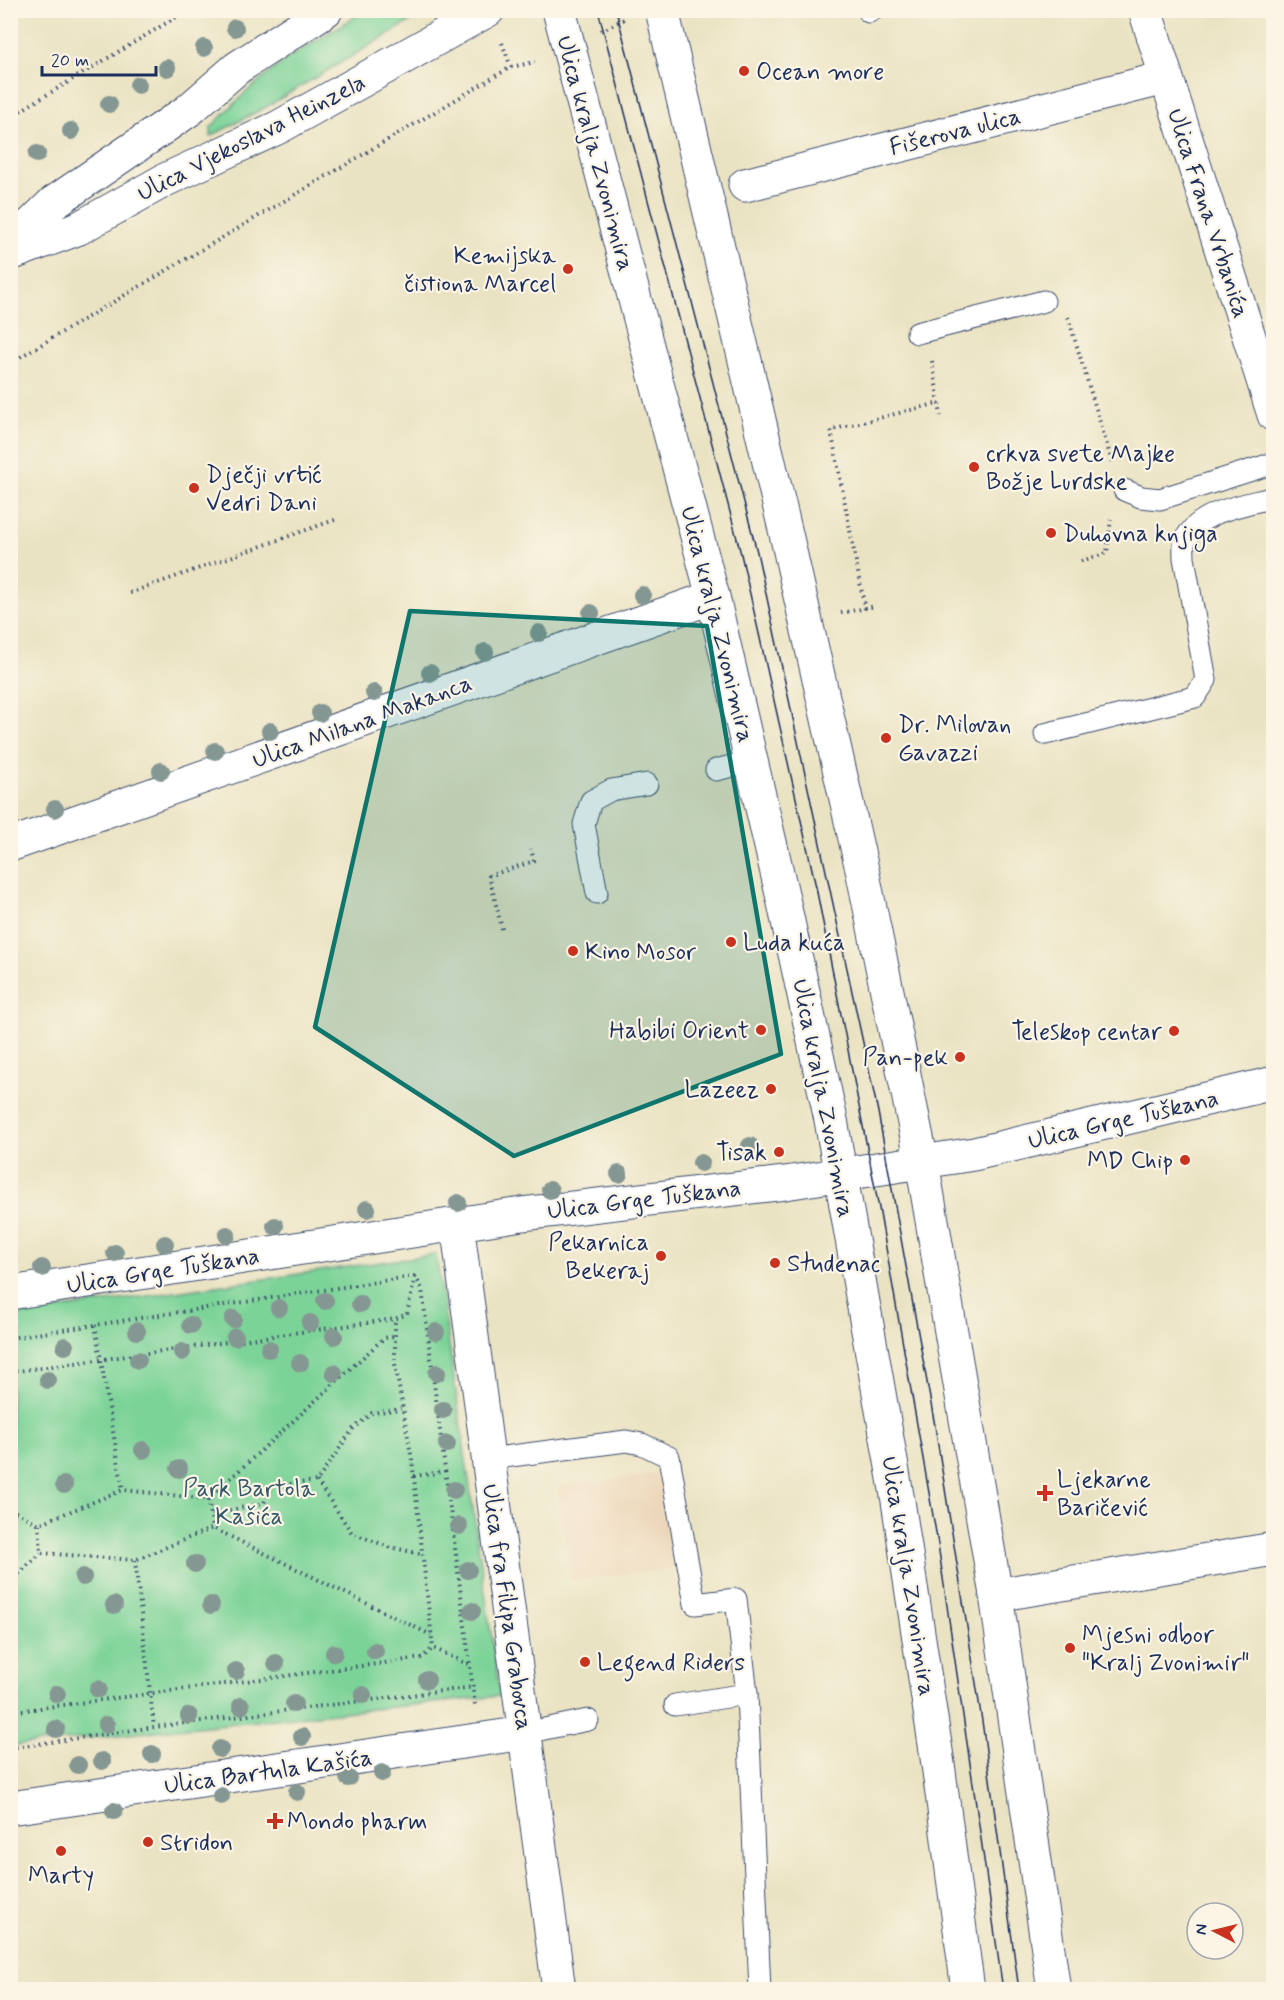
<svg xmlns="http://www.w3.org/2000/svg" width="1284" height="2000" viewBox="0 0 1284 2000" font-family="Mynerve,sans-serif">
  <rect width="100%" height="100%" fill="#fcf5e5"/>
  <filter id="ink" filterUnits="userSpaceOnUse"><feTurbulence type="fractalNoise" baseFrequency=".0167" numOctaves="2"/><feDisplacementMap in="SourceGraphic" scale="12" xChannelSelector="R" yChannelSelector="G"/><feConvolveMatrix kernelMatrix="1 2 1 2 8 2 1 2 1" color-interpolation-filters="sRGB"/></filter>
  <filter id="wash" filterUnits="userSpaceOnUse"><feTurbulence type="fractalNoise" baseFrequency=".008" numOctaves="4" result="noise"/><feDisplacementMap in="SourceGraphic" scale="24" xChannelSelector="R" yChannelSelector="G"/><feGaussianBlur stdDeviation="1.35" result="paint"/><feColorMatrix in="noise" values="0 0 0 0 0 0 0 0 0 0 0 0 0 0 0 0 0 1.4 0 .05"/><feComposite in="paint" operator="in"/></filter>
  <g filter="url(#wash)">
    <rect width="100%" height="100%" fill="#eae3c3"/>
    <polygon fill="#ecd7ba" points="660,1473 672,1568 571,1581 558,1487"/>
    <g fill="#7bd398" stroke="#4b817b" stroke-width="1.5">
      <polygon points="366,10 428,11 266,107 211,136 211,127 245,93 289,57"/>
      <polygon points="436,1254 500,1696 11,1746 11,1316"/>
    </g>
  </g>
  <g filter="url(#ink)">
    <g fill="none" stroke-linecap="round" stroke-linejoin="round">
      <g stroke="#3a4a6d" stroke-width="23">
        <g id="lane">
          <polyline points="869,12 873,10"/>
          <polyline points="917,333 1044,301"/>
          <polyline points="1124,490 1141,497 1160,499 1274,463"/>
          <path d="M1045,734l150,-37 11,-17 -22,-122c0,-6 -1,-13 1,-18 14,-30 61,-35 89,-43"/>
          <polyline points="716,770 752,761"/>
          <polyline points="597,893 584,824 591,801 611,790 647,784"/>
          <polyline points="488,1459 626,1441 642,1444 669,1457 695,1604 736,1599 747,1694 760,1990"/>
          <polyline points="675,1705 747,1694"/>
          <polyline points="525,1733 588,1720"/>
        </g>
      </g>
      <g stroke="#3a4a6d" stroke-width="35">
        <g id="street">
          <polyline points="1145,10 1274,415"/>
          <polyline points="745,185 1165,78"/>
          <polyline points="10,845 713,597"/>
          <polyline points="457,1224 559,1990"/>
          <polyline points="10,1293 522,1214 785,1183 974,1154 1274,1083"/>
          <polyline points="996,1595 1274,1549"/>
          <polyline points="10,1808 525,1733"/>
        </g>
      </g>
      <g stroke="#3a4a6d" stroke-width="35">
        <g id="secondary">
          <polyline points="559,10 713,597 782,894 831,1120 898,1501 938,1764 968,1990"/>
          <polyline points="662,10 787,538 863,874 922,1162 996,1595 1054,1990"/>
          <polyline points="10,245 53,203 189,110 237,68 326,10"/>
          <polyline points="10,254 79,228 165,180 279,127 488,10"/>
        </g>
      </g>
      <g stroke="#3a4a6d" stroke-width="4" stroke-dasharray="1.5 4.5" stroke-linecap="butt">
        <polyline points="601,31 626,18"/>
        <polyline points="502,43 511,67"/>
        <polyline points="10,117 188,10"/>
        <polyline points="1068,317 1113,465"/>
        <polyline points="932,361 939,403"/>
        <polyline points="10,363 511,67 535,62"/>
        <polyline points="1081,561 1107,553 1111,518"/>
        <polyline points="130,593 337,519"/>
        <polyline points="865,609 831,430 939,403 941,416"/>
        <polyline points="841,613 876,606"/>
        <polyline points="502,929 489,876 534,861 531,849"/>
        <polyline points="415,1276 422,1289 475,1705"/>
        <polyline points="415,1277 407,1314 395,1319 395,1364 412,1460 433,1648 472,1666"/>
        <polyline points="95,1325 123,1490"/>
        <polyline points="10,1338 415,1276"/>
        <polyline points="10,1372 395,1319"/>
        <polyline points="414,1476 443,1472"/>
        <polyline points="317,1481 352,1533 389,1547 422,1554"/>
        <polyline points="208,1499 384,1338 394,1336"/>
        <polyline points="10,1509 39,1524 123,1490 208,1499 213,1528"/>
        <polyline points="212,1514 264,1503 272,1486 317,1481 353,1429 372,1413 401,1409"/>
        <polyline points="39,1524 41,1553 135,1560 213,1528 431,1635"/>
        <polyline points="135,1560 154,1727"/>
        <polyline points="10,1582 41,1553"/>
        <polyline points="10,1712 422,1658 433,1648"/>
        <polyline points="10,1748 154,1727 474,1687"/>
      </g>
      <use href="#lane" stroke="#fff" stroke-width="21"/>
      <use href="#street" stroke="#fff" stroke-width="33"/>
      <use href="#secondary" stroke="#fff" stroke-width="33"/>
      <g stroke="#1b2f5e" stroke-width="1.5">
        <polyline points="598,10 741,554 816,887 879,1208 938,1544 1003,1990"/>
        <polyline points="616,10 757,552 878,1112 935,1426 982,1721 1019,1990"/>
      </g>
    </g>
    <g fill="#859793">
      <circle cx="235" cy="28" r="9"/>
      <circle cx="204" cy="48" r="9"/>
      <circle cx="167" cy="68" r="9"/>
      <circle cx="138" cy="85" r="9"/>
      <circle cx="109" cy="104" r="9"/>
      <circle cx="71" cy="131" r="9"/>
      <circle cx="37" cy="154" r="9"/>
      <circle cx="642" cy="595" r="9"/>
      <circle cx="591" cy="613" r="9"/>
      <circle cx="539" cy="633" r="9"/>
      <circle cx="485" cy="652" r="9"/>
      <circle cx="430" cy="673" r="9"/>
      <circle cx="374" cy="693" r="9"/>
      <circle cx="320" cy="713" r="9"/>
      <circle cx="270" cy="731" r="9"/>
      <circle cx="215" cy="751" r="9"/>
      <circle cx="161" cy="771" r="9"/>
      <circle cx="55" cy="809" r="9"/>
      <circle cx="750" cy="1146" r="9"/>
      <circle cx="701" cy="1163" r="9"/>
      <circle cx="619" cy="1174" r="9"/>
      <circle cx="550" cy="1190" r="9"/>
      <circle cx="458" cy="1203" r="9"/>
      <circle cx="367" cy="1209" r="9"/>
      <circle cx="275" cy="1226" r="9"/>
      <circle cx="227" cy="1235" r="9"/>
      <circle cx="165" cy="1244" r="9"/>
      <circle cx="115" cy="1253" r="9"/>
      <circle cx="42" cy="1268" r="9"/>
      <circle cx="325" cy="1301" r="9"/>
      <circle cx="360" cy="1304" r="9"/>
      <circle cx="279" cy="1308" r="9"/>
      <circle cx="233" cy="1319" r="9"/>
      <circle cx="310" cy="1323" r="9"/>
      <circle cx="191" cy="1325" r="9"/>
      <circle cx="137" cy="1331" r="9"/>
      <circle cx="436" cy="1332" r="9"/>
      <circle cx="334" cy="1336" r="9"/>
      <circle cx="235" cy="1337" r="9"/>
      <circle cx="65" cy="1346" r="9"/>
      <circle cx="269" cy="1349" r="9"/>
      <circle cx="182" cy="1352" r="9"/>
      <circle cx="138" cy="1360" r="9"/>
      <circle cx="300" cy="1363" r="9"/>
      <circle cx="334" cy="1373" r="9"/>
      <circle cx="437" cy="1373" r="9"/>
      <circle cx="48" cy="1380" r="9"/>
      <circle cx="443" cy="1410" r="9"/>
      <circle cx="447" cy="1444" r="9"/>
      <circle cx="143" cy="1450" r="9"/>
      <circle cx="179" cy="1469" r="9"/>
      <circle cx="64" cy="1485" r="9"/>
      <circle cx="454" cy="1490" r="9"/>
      <circle cx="459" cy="1526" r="9"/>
      <circle cx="195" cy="1564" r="9"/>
      <circle cx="468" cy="1570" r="9"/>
      <circle cx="83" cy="1577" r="9"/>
      <circle cx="114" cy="1605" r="9"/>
      <circle cx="211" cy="1605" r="9"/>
      <circle cx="472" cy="1611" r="9"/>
      <circle cx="375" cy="1651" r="9"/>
      <circle cx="334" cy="1653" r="9"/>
      <circle cx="276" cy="1663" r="9"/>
      <circle cx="236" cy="1671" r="9"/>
      <circle cx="427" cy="1680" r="9"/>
      <circle cx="98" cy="1689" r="9"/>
      <circle cx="57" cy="1694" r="9"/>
      <circle cx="363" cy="1695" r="9"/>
      <circle cx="294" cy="1704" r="9"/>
      <circle cx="241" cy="1706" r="9"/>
      <circle cx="189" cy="1716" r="9"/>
      <circle cx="106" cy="1725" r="9"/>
      <circle cx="56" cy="1729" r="9"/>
      <circle cx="302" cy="1737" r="9"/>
      <circle cx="220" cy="1749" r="9"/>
      <circle cx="152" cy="1754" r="9"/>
      <circle cx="102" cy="1761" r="9"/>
      <circle cx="78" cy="1765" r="9"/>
      <circle cx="382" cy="1773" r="9"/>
      <circle cx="348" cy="1778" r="9"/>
      <circle cx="297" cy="1792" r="9"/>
      <circle cx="221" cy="1796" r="9"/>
      <circle cx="114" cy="1811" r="9"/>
    </g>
  </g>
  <path fill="#0f766e" fill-opacity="0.2" stroke="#0f766e" stroke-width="4.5" stroke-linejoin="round" d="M410,611l297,15 74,428 -267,102 -199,-129z"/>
  <g fill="#c8321e" stroke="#fcf5e5" stroke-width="2">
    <circle cx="744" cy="71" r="6"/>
    <circle cx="568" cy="269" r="6"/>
    <circle cx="974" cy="467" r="6"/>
    <circle cx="194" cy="488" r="6"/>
    <circle cx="1051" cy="533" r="6"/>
    <circle cx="886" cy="738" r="6"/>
    <circle cx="731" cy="942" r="6"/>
    <circle cx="573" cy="951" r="6"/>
    <circle cx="761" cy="1030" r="6"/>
    <circle cx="1174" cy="1031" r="6"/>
    <circle cx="960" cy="1057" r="6"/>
    <circle cx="771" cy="1089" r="6"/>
    <circle cx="779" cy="1152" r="6"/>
    <circle cx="1185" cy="1160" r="6"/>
    <circle cx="661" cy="1256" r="6"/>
    <circle cx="775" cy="1263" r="6"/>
    <path d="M1042 1484h6v6h6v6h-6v6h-6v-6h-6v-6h6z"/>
    <circle cx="1070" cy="1648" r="6"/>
    <circle cx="585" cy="1662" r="6"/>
    <path d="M272 1812h6v6h6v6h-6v6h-6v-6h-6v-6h6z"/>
    <circle cx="148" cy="1842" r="6"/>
    <circle cx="61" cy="1851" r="6"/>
  </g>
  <g text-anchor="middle" stroke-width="4.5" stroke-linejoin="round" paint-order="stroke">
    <g font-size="24" fill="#1b2f5e" stroke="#fcf5e5" text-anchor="start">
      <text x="756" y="79">Ocean more</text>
      <text x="556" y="263" text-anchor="end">Kemijska<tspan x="556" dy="28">čistiona Marcel</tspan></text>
      <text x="986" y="461">crkva svete Majke<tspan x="986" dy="28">Božje Lurdske</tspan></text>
      <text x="206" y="482">Dječji vrtić<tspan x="206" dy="28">Vedri Dani</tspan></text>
      <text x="1063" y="541">Duhovna knjiga</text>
      <text x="898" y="732">Dr. Milovan<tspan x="898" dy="28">Gavazzi</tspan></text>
      <text x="743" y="950">Luda kuća</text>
      <text x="585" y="959">Kino Mosor</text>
      <text x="749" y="1038" text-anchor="end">Habibi Orient</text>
      <text x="1162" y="1039" text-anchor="end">Teleskop centar</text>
      <text x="948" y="1065" text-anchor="end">Pan-pek</text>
      <text x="759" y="1097" text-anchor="end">Lazeez</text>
      <text x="767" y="1160" text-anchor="end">Tisak</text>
      <text x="1173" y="1168" text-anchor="end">MD Chip</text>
      <text x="649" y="1250" text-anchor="end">Pekarnica<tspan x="649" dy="28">Bekeraj</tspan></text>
      <text x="787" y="1271">Studenac</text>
      <text x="1057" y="1487">Ljekarne<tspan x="1057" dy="28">Baričević</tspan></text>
      <text x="1082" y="1642">Mjesni odbor<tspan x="1082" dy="28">"Kralj Zvonimir"</tspan></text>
      <text x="597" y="1670">Legend Riders</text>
      <text x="287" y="1829">Mondo pharm</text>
      <text x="160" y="1850">Stridon</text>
      <text x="61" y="1883" text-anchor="middle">Marty</text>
    </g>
    <g font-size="24" fill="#1b2f5e" stroke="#fcf5e5">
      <text transform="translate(955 131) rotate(-14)" y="8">Fišerova ulica</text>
      <text transform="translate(251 137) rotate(-27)" y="8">Ulica Vjekoslava Heinzela</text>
      <text transform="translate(596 153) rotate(75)" y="8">Ulica kralja Zvonimira</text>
      <text transform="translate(1209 213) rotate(72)" y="8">Ulica Frana Vrbanića</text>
      <text transform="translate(718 624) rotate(76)" y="8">Ulica kralja Zvonimira</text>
      <text transform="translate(362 721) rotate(-20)" y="8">Ulica Milana Makanca</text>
      <text transform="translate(824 1098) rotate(79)" y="8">Ulica kralja Zvonimira</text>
      <text transform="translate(1123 1119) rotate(-13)" y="8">Ulica Grge Tuškana</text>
      <text transform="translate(644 1199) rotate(-7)" y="8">Ulica Grge Tuškana</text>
      <text transform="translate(163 1270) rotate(-9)" y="8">Ulica Grge Tuškana</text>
      <text transform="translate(909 1576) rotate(81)" y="8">Ulica kralja Zvonimira</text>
      <text transform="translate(508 1607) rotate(82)" y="8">Ulica fra Filipa Grabovca</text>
      <text transform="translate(268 1771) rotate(-8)" y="8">Ulica Bartula Kašića</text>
    </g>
    <g font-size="24" fill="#33586c" stroke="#fcf5e5">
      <text x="249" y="1496">Park Bartola<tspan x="249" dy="28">Kašića</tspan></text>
    </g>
  </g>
  <rect width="1284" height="2000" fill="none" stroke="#fcf5e5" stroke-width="36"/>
  <g transform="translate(1215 1931) rotate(277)"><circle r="28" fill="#fcf5e5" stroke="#a2a6af" stroke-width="1.5"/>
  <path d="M0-4.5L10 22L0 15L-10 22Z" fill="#c8321e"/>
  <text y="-9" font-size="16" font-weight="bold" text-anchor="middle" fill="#1b2f5e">N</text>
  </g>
  <path d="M42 66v9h114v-9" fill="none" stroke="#1b2f5e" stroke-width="3"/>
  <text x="51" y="66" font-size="18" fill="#1b2f5e" stroke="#fcf5e5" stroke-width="4.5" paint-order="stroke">20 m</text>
</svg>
